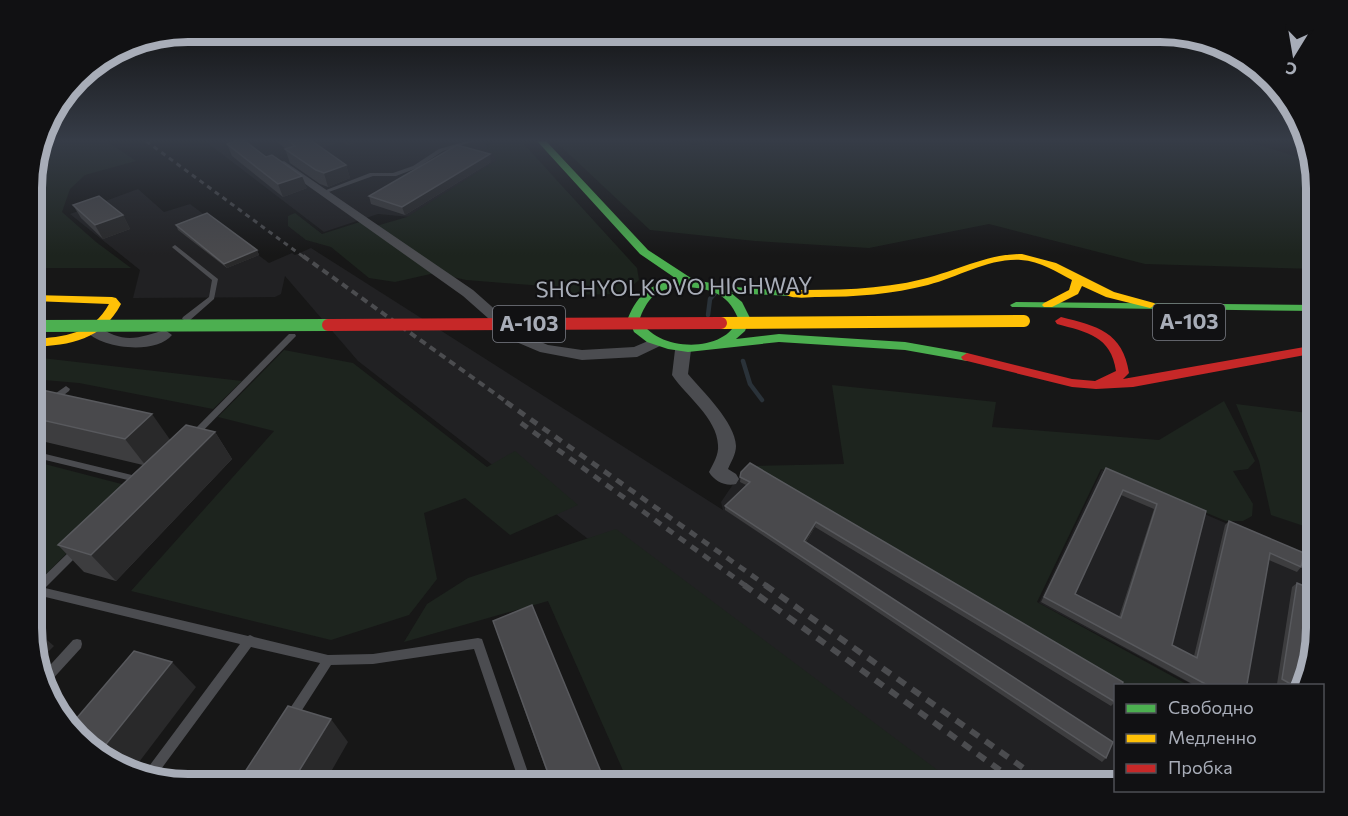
<svg xmlns="http://www.w3.org/2000/svg" width="1348" height="816" viewBox="0 0 1348 816" font-family="Commissioner,sans-serif">
  <rect width="100%" height="100%" fill="#171717"/>
  <g fill="#212123">
    <polygon points="205,141 483,141 500,159 410,217 378,214 324,232"/>
    <polygon points="138,189 164,212 190,204 269,263 292,253 295,255 311,248 723,510 721,502 736,480 749,467 1116,686 1115,784 905,784 358,361 285,276 281,294 275,297 133,298 140,270 70,214"/>
    <polygon points="1102,470 1316,562 1316,638 1302,685 1193,685 1039,603"/>
  </g>
  <g fill="#1d241e">
    <polygon points="62,141 106,141 136,161 85,175 70,189 62,212 96,242 131,268 44,268 33,277 33,168 37,156"/>
    <polygon points="492,141 521,141 637,268 639,280 626,291 619,294 566,295 557,287 466,280 435,273 395,282 369,278 331,247 306,240 288,226 288,216 295,213 322,234 366,220 376,226 407,217 497,160 487,148"/>
    <polygon points="555,141 673,141 694,145 724,141 1245,141 1311,161 1316,178 1316,269 1145,264 989,224 869,248 755,241 650,230"/>
    <polygon points="284,350 353,363 487,467 515,451 578,505 510,535 465,498 424,513 437,579 409,615 331,640 131,591 274,431 218,417"/>
    <polygon points="33,357 242,381 213,409 79,383 33,379"/>
    <polygon points="832,385 996,402 992,427 1159,440 1224,401 1255,461 1248,469 1233,471 1253,504 1252,516 1243,521 1226,521 1101,469 1037,602 1190,686 1121,685 749,466 844,464"/>
    <polygon points="1236,404 1316,414 1316,530 1271,515 1259,461"/>
    <polygon points="33,461 133,487 35,585 33,584"/>
    <polygon points="616,529 956,784 629,784 548,601 404,642 427,604 468,578"/>
  </g>
  <g fill="none" stroke-linecap="round" stroke-linejoin="round">
    <g stroke="#2a3239" stroke-width="4.5">
      <polyline points="708,315 710,299 716,292"/>
      <polyline points="743,361 750,384 762,400"/>
    </g>
    <g fill="#4b4c50" fill-rule="evenodd">
      <polygon points="467,141 475,141 443,151 417,168 396,176 373,176 326,193 321,192 370,173 393,173 413,166 439,149"/>
      <polygon points="175,245 218,279 214,299 189,321 186,321 182,319 183,317 209,297 212,280 173,248 172,247"/>
      <polygon points="289,334 295,334 296,336 195,439 189,439 188,437 189,435"/>
      <polygon points="66,386 70,389 69,391 55,402 49,402 48,400 49,398"/>
      <polygon points="33,451 140,477 143,478 145,480 143,482 140,483 33,457"/>
      <polygon points="76,547 79,548 81,551 79,554 45,588 248,636 250,635 254,637 328,655 373,654 478,638 482,639 532,784 520,784 474,649 373,664 331,665 295,721 291,723 287,721 285,717 287,713 320,663 251,647 156,776 144,773 240,644 33,594 33,586 34,586 73,548"/>
      <polygon points="77,639 81,640 82,644 81,648 49,683 46,684 42,674 73,640"/>
    </g>
    <g fill="#4b4c50" fill-rule="evenodd">
      <polygon points="284,161 473,290 524,335 548,345 582,350 634,347 655,338 663,343 660,346 637,357 582,360 540,352 514,341 463,296 280,166 280,162"/>
      <path d="M92,325c8,2 14,7 22,10 18,7 33,0 51,-5l7,5c-16,20 -72,14 -87,-5z"/>
      <path d="M683,345l8,5 -3,24c15,18 47,48 48,72 0,8 -5,16 -8,23l8,5 3,5 -3,5c-10,3 -22,-3 -27,-12 4,-8 10,-17 9,-27 -1,-27 -32,-49 -46,-70l3,-25z"/>
    </g>
    <g fill="#4caf50" fill-rule="evenodd">
      <path d="M537,141h9l102,109 46,30 40,7 59,4 2,2 -6,3 -58,-3 11,9 8,16 -5,13 -9,8 43,-5 126,8 62,11 6,4 -6,4 -62,-11 -126,-8 -91,10 -20,-3 -21,-7 -13,-10 -6,-14c10,-24 24,-36 50,-38l-38,-26zM683,287c26,1 44,5 55,31 -11,37 -85,34 -98,0 9,-23 19,-30 43,-31z"/>
      <polygon points="1016,302 1316,305 1316,311 1012,307 1010,305"/>
    </g>
    <g fill="#ffc107" fill-rule="evenodd">
      <path d="M1022,254l34,9 58,29 40,11 2,2 -6,3 -44,-11 -24,-11 -4,8 -26,13h-8l-2,-2 2,-2 25,-13 3,-10c-15,-8 -32,-19 -51,-20 -32,-2 -62,17 -93,25 -35,9 -73,12 -109,12 -11,0 -28,3 -36,-4l6,-3c45,0 91,0 134,-11 34,-8 63,-25 99,-25z"/>
      <path d="M33,295l79,2 4,1 5,6c-19,36 -50,41 -88,43v-8c31,-2 60,-5 76,-35l-76,-3z"/>
    </g>
    <path fill="#c62828" fill-rule="evenodd" d="M1061,317c36,9 62,15 68,56l-6,6 193,-34v8l-183,34 -37,2 -24,-2 -109,-27 -2,-3 6,-4 105,26 23,2 21,-10c-5,-35 -29,-39 -59,-47l-2,-3z"/>
    <polyline stroke="#4b4c4f" stroke-width="3" stroke-dasharray="5 4.5" stroke-linecap="butt" points="146,141 305,258"/>
    <polyline stroke="#4b4c4f" stroke-width="4" stroke-dasharray="7 5" stroke-linecap="butt" points="303,256 508,403"/>
    <g stroke="#4b4c4f" stroke-width="5" stroke-dasharray="8 7" stroke-linecap="butt">
      <polyline points="506,402 767,586"/>
      <polyline points="521,423 746,586"/>
    </g>
    <g stroke="#4b4c4f" stroke-width="6" stroke-dasharray="10 8" stroke-linecap="butt">
      <polyline points="744,585 1019,784"/>
      <polyline points="765,585 1046,784"/>
    </g>
    <polyline stroke="#4caf50" stroke-width="12" points="33,326 328,325"/>
    <polyline stroke="#ffc107" stroke-width="12" points="721,323 1024,321"/>
    <polyline stroke="#c62828" stroke-width="12" points="328,325 721,323"/>
  </g>
  <g fill="#3d3d3f" fill-rule="evenodd">
    <polygon points="276,141 360,141 348,145 342,141 321,148 346,165 350,178 328,187 320,184 290,163 285,149 286,149"/>
    <polygon points="247,142 307,188 283,197 232,156 227,144"/>
    <polygon points="491,162 405,215 371,204 369,196"/>
    <polygon points="73,205 123,215 130,229 103,239 81,218"/>
    <polygon points="176,225 257,250 259,255 227,268 178,230"/>
    <polygon points="33,388 170,440 215,432 232,459 116,581 84,572 58,545 143,465 33,439"/>
    <path d="M1106,468l100,43 -34,134 22,11 31,-131 4,-4 72,46 -4,5 -28,-12 -22,124 3,2h-54l-155,-84zM1121,495l33,14 -35,108 -44,-23z"/>
    <polygon points="741,472 1115,702 1111,706 815,527 806,542 1106,758 1102,762 725,510 725,506 746,485 740,482"/>
    <polygon points="1297,583 1302,686 1280,686 1277,684 1292,587"/>
    <polygon points="493,621 606,784 551,784"/>
  </g>
  <g fill="#29292a">
    <polygon points="308,141 342,141 312,151"/>
    <polygon points="346,141 360,141 348,145"/>
    <polygon points="490,154 491,162 405,215 402,207"/>
    <polygon points="346,165 350,178 328,187 324,173"/>
    <polygon points="302,176 307,188 283,197 278,184"/>
    <polygon points="123,215 130,229 103,239 95,225"/>
    <polygon points="257,250 259,255 227,268 224,264"/>
    <polygon points="152,414 171,441 146,466 125,439"/>
    <polygon points="215,432 232,459 116,581 91,555"/>
    <polygon points="816,522 815,527 803,546 804,541"/>
    <polygon points="33,628 54,646 38,662 33,648"/>
    <polygon points="172,662 196,687 133,770 110,763 99,753"/>
    <polygon points="331,719 348,742 324,784 291,784"/>
  </g>
  <g fill="#49494c" stroke="#58595d" stroke-width="1.5" fill-rule="evenodd">
    <polygon points="235,141 245,141 266,157 272,155 302,176 278,184 227,144"/>
    <polygon points="289,141 312,141 346,165 324,173 316,170 285,149 295,146"/>
    <polygon points="457,145 490,154 402,207 369,196"/>
    <polygon points="99,196 123,215 95,225 73,205"/>
    <polygon points="207,213 257,250 224,264 176,225"/>
    <polygon points="33,388 152,414 125,439 33,418"/>
    <polygon points="186,425 215,432 91,555 58,545"/>
    <polygon points="750,463 1123,682 1122,686 1116,686 1115,702 816,522 804,541 1113,742 1106,758 725,506 750,482 740,477 741,472"/>
    <path d="M1106,468l100,43 -34,134 25,13 32,-137 75,32 -3,14 -31,-14 -23,131 3,2h-41l-165,-89zM1123,490l34,14 -36,114 -46,-24z"/>
    <polygon points="1297,583 1316,591 1316,638 1302,686 1294,686 1282,679"/>
    <polygon points="532,605 606,784 552,784 493,621"/>
    <polygon points="134,651 172,662 99,753 70,726"/>
    <polygon points="288,706 331,719 291,784 237,784"/>
  </g>
  <linearGradient id="sky" x2="0" y2="1"><stop stop-color="#0d0d0d"/><stop offset="0.55" stop-color="#363c47"/><stop offset="1" stop-color="#363c47" stop-opacity="0"/></linearGradient>
  <rect width="1348" height="255" fill="url(#sky)"/>
  <g text-anchor="middle" stroke-width="4.5" stroke-linejoin="round" paint-order="stroke">
    <g fill="#111113" stroke="#7b7e86" stroke-width="1.5">
      <rect x="1153" y="304" width="72" height="36" rx="4.5"/>
      <rect x="493" y="306" width="72" height="36" rx="4.5"/>
    </g>
    <g font-size="21" font-weight="bold" fill="#a8adb8">
      <text x="1189" y="329">А-103</text>
      <text x="529" y="331">А-103</text>
    </g>
    <g font-size="22" fill="#a8adb8" stroke="#111113">
      <text transform="translate(674 287) rotate(-1)" y="8">SHCHYOLKOVO HIGHWAY</text>
    </g>
  </g>
  <path d="M0 0H1348V816H0ZM188 42H1160A146 146 0 0 1 1306 188V628A146 146 0 0 1 1160 774H188A146 146 0 0 1 42 628V188A146 146 0 0 1 188 42Z" fill="#111113" fill-rule="evenodd"/>
  <path fill="none" stroke="#a8adb8" stroke-width="8" d="M188 42H1160A146 146 0 0 1 1306 188V628A146 146 0 0 1 1160 774H188A146 146 0 0 1 42 628V188A146 146 0 0 1 188 42Z"/>
  <rect x="1114" y="684" width="210" height="108" fill="#111113" stroke="#4d4f55" stroke-width="1.5"/>
  <rect x="1126" y="704" width="30" height="9" fill="#4caf50" stroke="#4d4f55" stroke-width="1.5"/>
  <text x="1168" y="714" font-size="18" fill="#a8adb8">Свободно</text>
  <rect x="1126" y="734" width="30" height="9" fill="#ffc107" stroke="#4d4f55" stroke-width="1.5"/>
  <text x="1168" y="744" font-size="18" fill="#a8adb8">Медленно</text>
  <rect x="1126" y="764" width="30" height="9" fill="#c62828" stroke="#4d4f55" stroke-width="1.5"/>
  <text x="1168" y="774" font-size="18" fill="#a8adb8">Пробка</text>
  <g transform="translate(1294 54) rotate(191)" stroke="#111113" stroke-width="4.5" paint-order="stroke">
  <path d="M0-4.5L10 22L0 15L-10 22Z" fill="#a8adb8"/>
  <text y="-9" font-size="16" font-weight="bold" text-anchor="middle" fill="#a8adb8">С</text>
  </g>
</svg>
